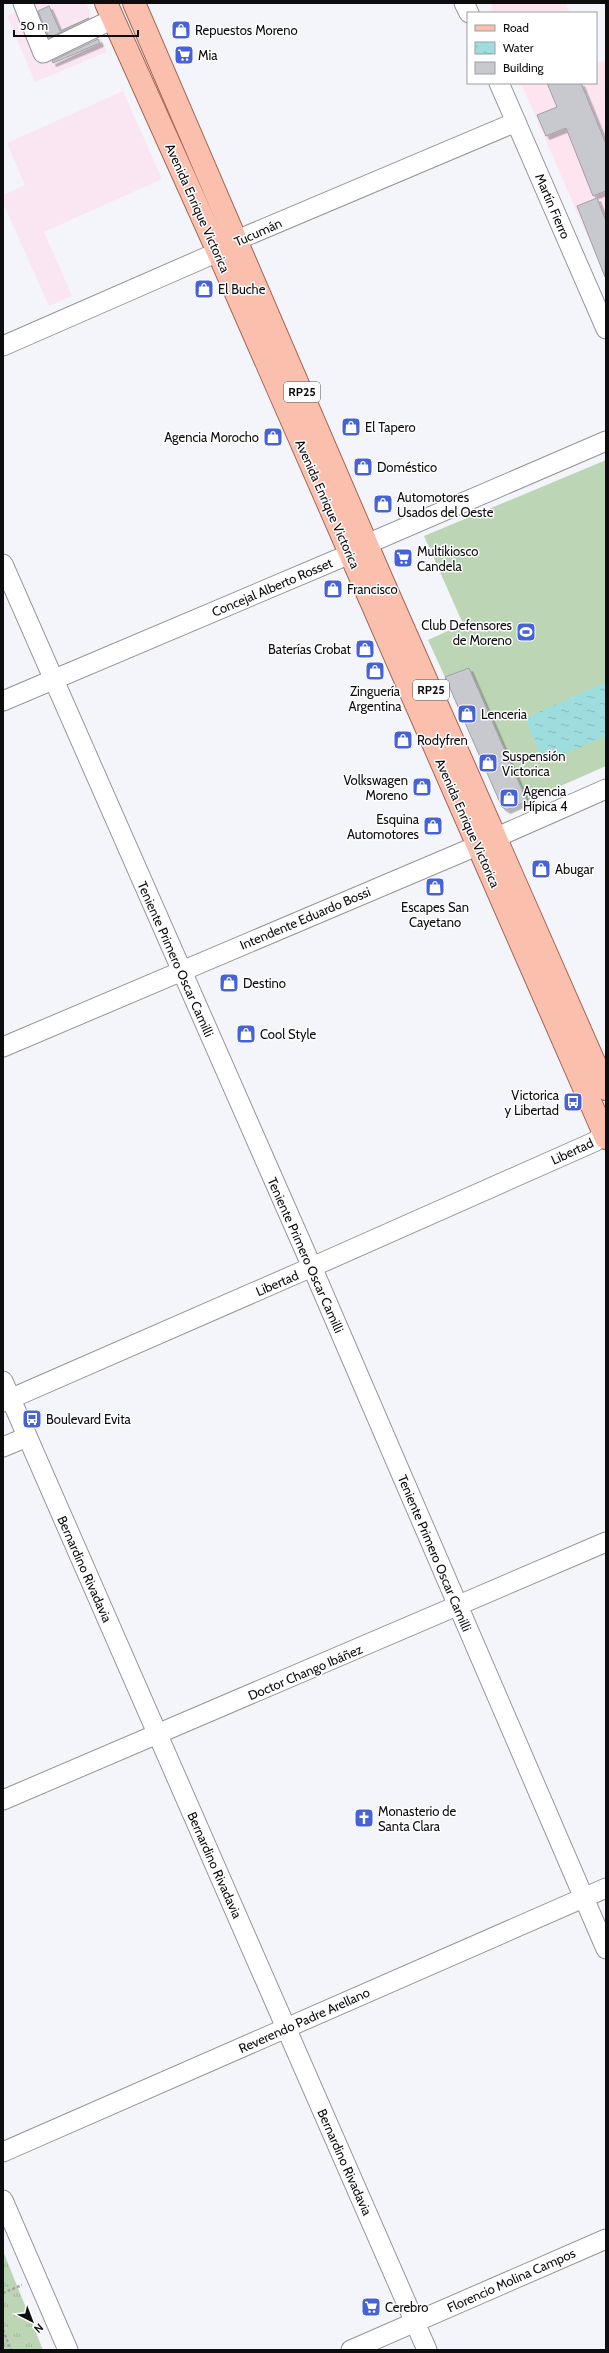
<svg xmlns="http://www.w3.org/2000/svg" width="609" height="2353" viewBox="0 0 609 2353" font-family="Cabin,sans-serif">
  <defs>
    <pattern id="park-tufts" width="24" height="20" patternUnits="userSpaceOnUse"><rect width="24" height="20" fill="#bcd6b5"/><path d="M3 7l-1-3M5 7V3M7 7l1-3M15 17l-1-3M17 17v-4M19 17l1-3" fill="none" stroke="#a0b69a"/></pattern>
    <pattern id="water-ripples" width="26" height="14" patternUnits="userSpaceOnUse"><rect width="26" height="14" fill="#9ddddd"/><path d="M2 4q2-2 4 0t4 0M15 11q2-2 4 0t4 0" fill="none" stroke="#86bcbc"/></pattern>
    <filter id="shadow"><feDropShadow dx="3.5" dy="3.5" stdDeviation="0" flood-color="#0004"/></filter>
  </defs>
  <rect width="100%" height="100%" fill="#f4f5fb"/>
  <g fill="#fae5f3">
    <polygon points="39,3 86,3 107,52 35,82 7,16"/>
    <polygon points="123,91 162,179 44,232 72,296 49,306 3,203 3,195 25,185 7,143"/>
  </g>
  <g fill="#fde4ee">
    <polygon points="492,3 566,3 570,13 491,13"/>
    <polygon points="606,60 606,279 521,83 596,83 596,64"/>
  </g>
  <polygon fill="url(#park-tufts)" points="3,2251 43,2350 3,2350"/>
  <polygon fill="#bcd6b5" points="606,460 606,766 527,801 469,668 445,677 428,640 463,624 424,536"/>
  <polygon fill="url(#water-ripples)" points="606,682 606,736 544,763 525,718"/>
  <g fill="#c8c9cf" stroke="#9fa0a6" filter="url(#shadow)">
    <polygon points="49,6 60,31 89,18 49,38 38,11"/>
    <polygon points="98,39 100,43 53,63 52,61"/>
    <polygon points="547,83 581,83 606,144 606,191 593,196 566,128 546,136 537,115 557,107"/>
    <polygon points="597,198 606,221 605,277 577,206"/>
    <polygon points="469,668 527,801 507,810 502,807 445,677"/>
  </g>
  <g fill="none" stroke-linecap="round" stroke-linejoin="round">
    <g stroke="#96979c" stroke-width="21">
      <g id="minor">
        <polyline points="23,3 43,53 113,19"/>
        <polyline points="464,3 469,13"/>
        <polyline points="499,83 606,329"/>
        <polyline points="3,346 218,252 237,240 516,122"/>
        <polyline points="3,564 312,1267 606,1949"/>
        <polyline points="3,701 350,554 367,544 606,441"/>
        <polyline points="3,1047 479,845 606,789"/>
        <polyline points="3,1381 427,2350"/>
        <polyline points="3,1402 312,1267 594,1142 606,1134"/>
        <polyline points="3,1447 27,1437"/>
        <polyline points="3,1800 606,1542"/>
        <polyline points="3,2152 606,1888"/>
        <polyline points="3,2200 68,2350"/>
        <polyline points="351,2350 606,2239"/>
      </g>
    </g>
    <g stroke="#a66553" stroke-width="24">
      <g id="major">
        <polyline points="106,3 218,252 606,1138"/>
        <polyline points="134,3 383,582 606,1089"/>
      </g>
    </g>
    <g stroke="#a3a4a8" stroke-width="2.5" stroke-dasharray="3 2" stroke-linecap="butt">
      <polyline points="3,2293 22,2285"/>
      <polyline points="3,2330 11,2350"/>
    </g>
    <use href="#minor" stroke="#fff" stroke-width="19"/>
    <use href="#major" stroke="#fbbfad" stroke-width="22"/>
  </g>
  <defs>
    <g id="shop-square" transform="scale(1)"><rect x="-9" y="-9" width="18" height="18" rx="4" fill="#4762d6" stroke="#fff"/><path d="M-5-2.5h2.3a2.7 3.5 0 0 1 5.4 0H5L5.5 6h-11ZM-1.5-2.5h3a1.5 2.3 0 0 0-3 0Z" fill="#fff"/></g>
    <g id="supermarket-square" transform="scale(1)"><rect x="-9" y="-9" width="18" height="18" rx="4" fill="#4762d6" stroke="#fff"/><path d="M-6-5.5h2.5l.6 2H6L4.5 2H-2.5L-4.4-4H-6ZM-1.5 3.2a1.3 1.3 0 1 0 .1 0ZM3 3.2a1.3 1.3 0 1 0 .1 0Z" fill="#fff"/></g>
    <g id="stadium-square" transform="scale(1)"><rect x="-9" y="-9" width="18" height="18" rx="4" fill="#4762d6" stroke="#fff"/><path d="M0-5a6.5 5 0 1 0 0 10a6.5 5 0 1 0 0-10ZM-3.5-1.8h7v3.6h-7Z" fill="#fff"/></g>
    <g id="bus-square" transform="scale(1)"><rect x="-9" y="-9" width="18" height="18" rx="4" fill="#4762d6" stroke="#fff"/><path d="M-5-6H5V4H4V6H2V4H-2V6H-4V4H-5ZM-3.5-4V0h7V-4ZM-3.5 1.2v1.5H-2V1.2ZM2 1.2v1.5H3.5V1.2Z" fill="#fff"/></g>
    <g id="church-square" transform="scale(1)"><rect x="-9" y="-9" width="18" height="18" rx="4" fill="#4762d6" stroke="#fff"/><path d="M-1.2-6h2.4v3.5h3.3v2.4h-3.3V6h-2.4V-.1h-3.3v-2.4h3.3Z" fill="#fff"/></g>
  </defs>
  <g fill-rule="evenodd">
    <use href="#shop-square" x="181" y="30"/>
    <use href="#supermarket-square" x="184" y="55"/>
    <use href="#shop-square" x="204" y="289"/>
    <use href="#shop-square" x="351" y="427"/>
    <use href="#shop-square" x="273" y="437"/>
    <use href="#shop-square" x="363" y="467"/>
    <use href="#shop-square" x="383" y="504"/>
    <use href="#supermarket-square" x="403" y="558"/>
    <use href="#shop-square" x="333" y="589"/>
    <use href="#stadium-square" x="526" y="632"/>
    <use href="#shop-square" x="365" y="649"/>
    <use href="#shop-square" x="375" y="671"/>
    <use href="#shop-square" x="467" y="714"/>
    <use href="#shop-square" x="403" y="740"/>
    <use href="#shop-square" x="488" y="763"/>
    <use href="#shop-square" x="422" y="787"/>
    <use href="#shop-square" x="509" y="798"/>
    <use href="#shop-square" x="433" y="826"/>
    <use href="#shop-square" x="541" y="869"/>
    <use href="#shop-square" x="435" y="887"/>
    <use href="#shop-square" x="229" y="983"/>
    <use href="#shop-square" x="246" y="1034"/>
    <use href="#bus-square" x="573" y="1102"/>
    <use href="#bus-square" x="32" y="1419"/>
    <use href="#church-square" x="364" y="1818"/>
    <use href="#supermarket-square" x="371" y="2307"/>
  </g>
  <g text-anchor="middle" stroke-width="3" stroke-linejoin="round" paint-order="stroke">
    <g fill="#fff" stroke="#565657" stroke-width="1">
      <rect x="284" y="382" width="36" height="20" rx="3"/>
      <rect x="413" y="680" width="36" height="20" rx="3"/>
    </g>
    <g font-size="12" font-weight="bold" fill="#0d0d0f">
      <text x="302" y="396">RP25</text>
      <text x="431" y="694">RP25</text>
    </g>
    <g font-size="13" fill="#0d0d0f" stroke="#fff" text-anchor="start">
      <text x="195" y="35">Repuestos Moreno</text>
      <text x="198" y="60">Mia</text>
      <text x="218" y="294">El Buche</text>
      <text x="365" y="432">El Tapero</text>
      <text x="259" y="442" text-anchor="end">Agencia Morocho</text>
      <text x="377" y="472">Doméstico</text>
      <text x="397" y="502">Automotores<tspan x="397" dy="15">Usados del Oeste</tspan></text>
      <text x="417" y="556">Multikiosco<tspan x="417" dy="15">Candela</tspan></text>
      <text x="347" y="594">Francisco</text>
      <text x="512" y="630" text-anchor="end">Club Defensores<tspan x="512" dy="15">de Moreno</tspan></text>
      <text x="351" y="654" text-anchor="end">Baterías Crobat</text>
      <text x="375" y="696" text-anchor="middle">Zinguería<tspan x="375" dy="15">Argentina</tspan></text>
      <text x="481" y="719">Lenceria</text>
      <text x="417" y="745">Rodyfren</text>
      <text x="502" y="761">Suspensión<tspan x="502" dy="15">Victorica</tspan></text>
      <text x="408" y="785" text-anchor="end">Volkswagen<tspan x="408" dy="15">Moreno</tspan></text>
      <text x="523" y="796">Agencia<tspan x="523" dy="15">Hípica 4</tspan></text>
      <text x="419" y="824" text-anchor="end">Esquina<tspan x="419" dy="15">Automotores</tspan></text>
      <text x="555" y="874">Abugar</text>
      <text x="435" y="912" text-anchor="middle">Escapes San<tspan x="435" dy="15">Cayetano</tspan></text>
      <text x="243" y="988">Destino</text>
      <text x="260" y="1039">Cool Style</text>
      <text x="559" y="1100" text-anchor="end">Victorica<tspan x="559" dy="15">y Libertad</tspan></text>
      <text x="46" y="1424">Boulevard Evita</text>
      <text x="378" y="1816">Monasterio de<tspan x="378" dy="15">Santa Clara</tspan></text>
      <text x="385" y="2312">Cerebro</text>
    </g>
    <g font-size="13" fill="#0d0d0f" stroke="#fff">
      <text transform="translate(553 206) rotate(67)" y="5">Martín Fierro</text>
      <text transform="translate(198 208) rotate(66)" y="5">Avenida Enrique Victorica</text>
      <text transform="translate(258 232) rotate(-24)" y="5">Tucumán</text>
      <text transform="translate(328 504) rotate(66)" y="5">Avenida Enrique Victorica</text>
      <text transform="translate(272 587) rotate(-23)" y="5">Concejal Alberto Rosset</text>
      <text transform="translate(468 823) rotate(66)" y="5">Avenida Enrique Victorica</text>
      <text transform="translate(305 918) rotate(-23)" y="5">Intendente Eduardo Bossi</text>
      <text transform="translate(176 959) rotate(66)" y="5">Teniente Primero Oscar Camilli</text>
      <text transform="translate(572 1151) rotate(-25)" y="5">Libertad</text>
      <text transform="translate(306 1255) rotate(66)" y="5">Teniente Primero Oscar Camilli</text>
      <text transform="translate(277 1283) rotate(-23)" y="5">Libertad</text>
      <text transform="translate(435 1553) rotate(67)" y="5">Teniente Primero Oscar Camilli</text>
      <text transform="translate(85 1569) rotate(66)" y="5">Bernardino Rivadavia</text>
      <text transform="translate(305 1672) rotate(-23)" y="5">Doctor Chango Ibáñez</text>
      <text transform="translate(215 1865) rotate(66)" y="5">Bernardino Rivadavia</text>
      <text transform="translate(304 2020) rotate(-24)" y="5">Reverendo Padre Arellano</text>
      <text transform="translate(345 2162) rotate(66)" y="5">Bernardino Rivadavia</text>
      <text transform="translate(511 2280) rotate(-24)" y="5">Florencio Molina Campos</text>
    </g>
  </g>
  <rect width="609" height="2353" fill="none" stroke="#0d0d0f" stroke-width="8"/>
  <rect x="467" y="12" width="130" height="72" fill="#ffffff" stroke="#9e9e9f"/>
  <rect x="475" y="25" width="20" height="6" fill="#fbbfad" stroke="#9e9e9f"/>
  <text x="503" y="32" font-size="12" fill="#0d0d0f">Road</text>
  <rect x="475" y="42" width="20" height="12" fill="url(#water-ripples)" stroke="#9e9e9f"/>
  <text x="503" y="52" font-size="12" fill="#0d0d0f">Water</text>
  <rect x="475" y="62" width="20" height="12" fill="#c8c9cf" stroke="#9e9e9f"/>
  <text x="503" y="72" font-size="12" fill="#0d0d0f">Building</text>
  <g transform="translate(32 2321) rotate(138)" stroke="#ffffff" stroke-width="3" paint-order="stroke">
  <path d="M0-3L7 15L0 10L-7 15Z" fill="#0d0d0f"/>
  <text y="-6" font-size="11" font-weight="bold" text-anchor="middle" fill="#0d0d0f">N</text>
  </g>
  <path d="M14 30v6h124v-6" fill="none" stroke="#0d0d0f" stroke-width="2"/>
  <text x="20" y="30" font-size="12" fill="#0d0d0f" stroke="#ffffff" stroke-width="3" paint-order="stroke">50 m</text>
</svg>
